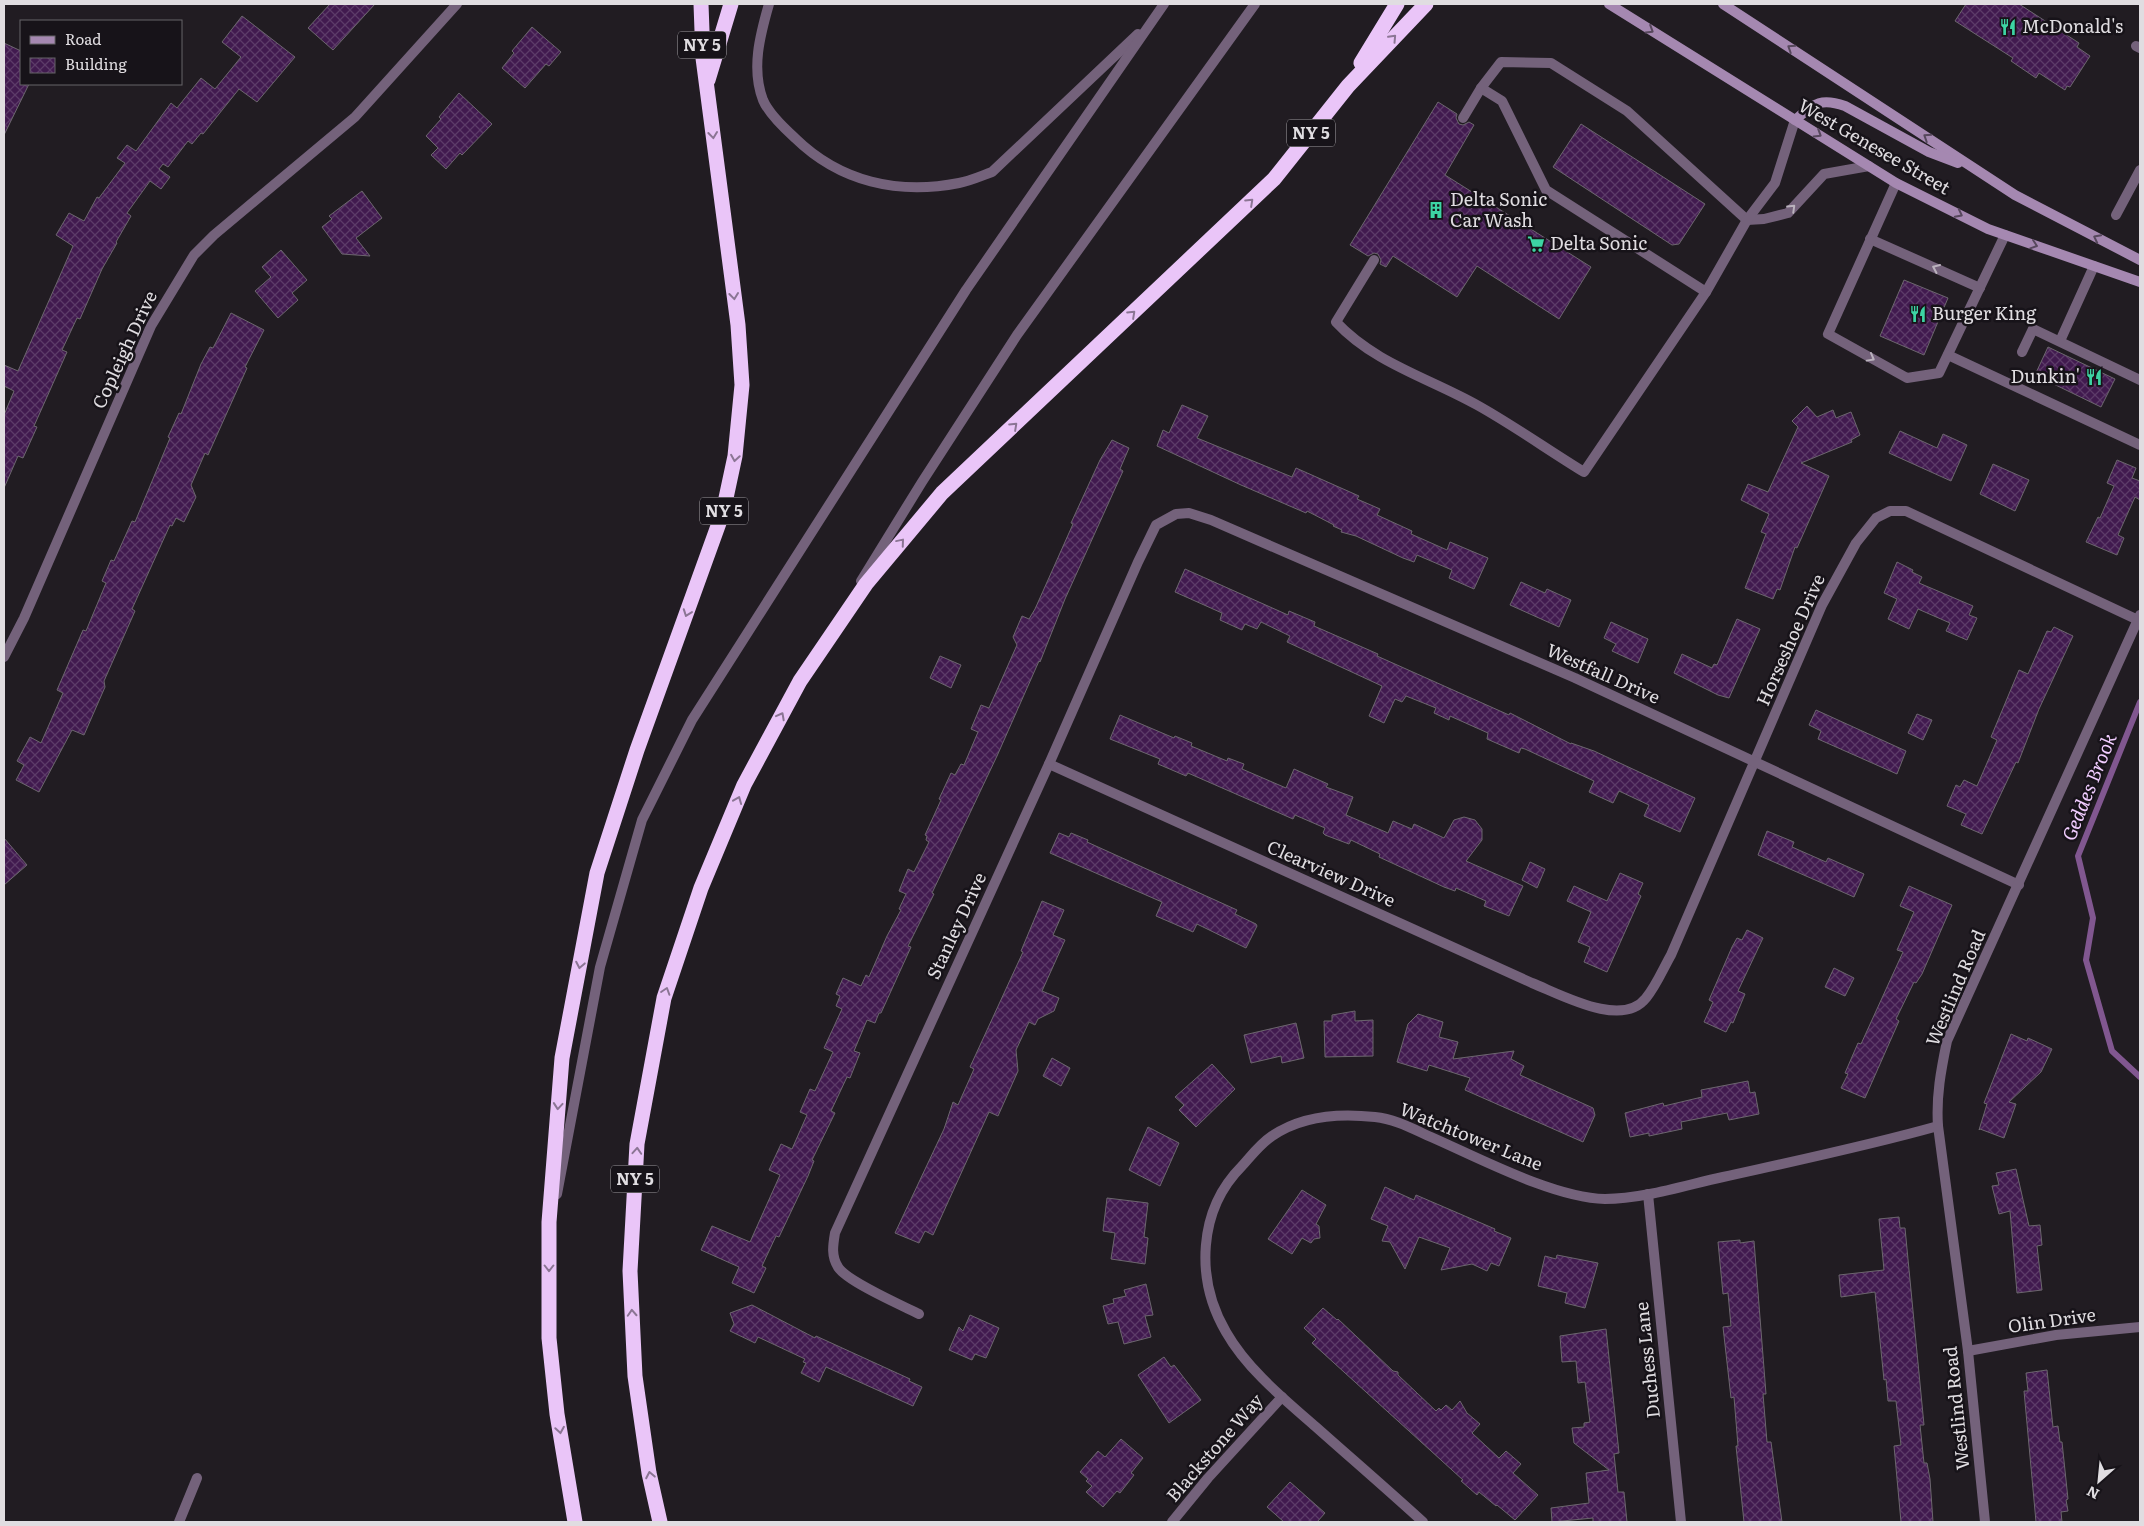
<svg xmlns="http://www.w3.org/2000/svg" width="2144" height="1526" viewBox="0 0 2144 1526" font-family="Literata,serif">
  <defs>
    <pattern id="building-cross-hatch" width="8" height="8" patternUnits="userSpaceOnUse" patternTransform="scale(1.25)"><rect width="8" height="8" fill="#411a4f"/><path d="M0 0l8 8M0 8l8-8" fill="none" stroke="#5c3b68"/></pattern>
  </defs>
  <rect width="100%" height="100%" fill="#211c22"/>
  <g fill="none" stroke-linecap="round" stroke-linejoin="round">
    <polyline stroke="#815790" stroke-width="6" points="2140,702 2078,856 2093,918 2086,960 2112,1051 2140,1077"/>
  </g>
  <g fill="url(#building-cross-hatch)" stroke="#6c666e">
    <polygon points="330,4 375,4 333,50 308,28"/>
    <polygon points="1966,4 2019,4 2079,43 2077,47 2090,56 2070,87 2067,86 2065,90 2039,73 2036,78 2011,61 2013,58 1955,21"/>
    <polygon points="242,16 295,57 257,102 239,89 203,134 201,133 192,144 188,141 168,167 163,164 159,169 170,177 161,189 150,181 127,213 131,216 116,242 117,243 102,269 80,319 77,318 62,350 67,352 34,426 37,427 23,458 18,456 4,488 4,415 14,391 4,386 4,365 18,371 73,246 56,235 69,213 84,221 97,197 99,198 125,163 117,158 127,145 136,151 171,103 177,108 201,78 215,89 241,57 222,42"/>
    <polygon points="532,27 561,52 549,66 546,64 525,88 502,68 514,53 512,51"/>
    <polygon points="4,43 21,51 21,84 29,84 4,135"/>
    <polygon points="459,93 492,124 462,155 460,153 446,169 431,155 438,148 426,136 441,119 439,117"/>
    <polygon points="1438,102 1457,114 1456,118 1459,124 1463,125 1469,122 1474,125 1445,175 1591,267 1559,319 1477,266 1457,297 1393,256 1386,267 1380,264 1381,260 1378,254 1374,253 1368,256 1350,245"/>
    <polygon points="1581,124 1705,204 1679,244 1672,245 1553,167"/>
    <polygon points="362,191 382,218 356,238 370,256 342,254 322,227 332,219 329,216"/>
    <polygon points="281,250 307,280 292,293 298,300 278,318 255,291 271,277 262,267"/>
    <polygon points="1904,280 1948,298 1924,355 1880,336"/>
    <polygon points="231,313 264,330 245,367 247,368 208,455 205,453 191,485 196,497 184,522 176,518 172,526 170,525 132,609 135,611 104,681 105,687 84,735 72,730 39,792 16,780 24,765 17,761 30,737 41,743 63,693 57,690 83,630 86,631 106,583 102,581 111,560 114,561 132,521 135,522 170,438 168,437 179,413 181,414 201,364 210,347 213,348"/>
    <polygon points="2048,347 2115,379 2101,407 2035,375"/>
    <polygon points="1182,405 1208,416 1197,438 1292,477 1296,468 1359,496 1357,499 1380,509 1377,515 1412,531 1411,534 1447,550 1450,542 1488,558 1474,589 1449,578 1452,570 1417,555 1414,562 1403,558 1356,536 1341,532 1342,530 1333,526 1334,525 1307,511 1306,513 1241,485 1157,446 1163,430 1169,433"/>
    <polygon points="1807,406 1817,417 1833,410 1836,418 1851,412 1860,435 1851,440 1852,442 1801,463 1829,476 1797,548 1795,547 1780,590 1777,589 1773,599 1745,588 1766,534 1761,532 1769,514 1741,500 1748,484 1768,492 1798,427 1792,421"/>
    <polygon points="1900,431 1937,448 1943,434 1967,445 1951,481 1889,453"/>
    <polygon points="1112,440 1129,448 1120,469 1123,471 1065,599 1040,662 1039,661 997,756 932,893 934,894 908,946 911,947 881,1013 879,1013 875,1023 867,1020 854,1051 860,1053 850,1078 847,1077 831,1111 835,1113 812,1160 814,1161 808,1176 779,1237 776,1236 762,1266 766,1268 754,1293 732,1283 739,1267 701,1250 712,1226 750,1242 780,1175 769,1170 781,1144 792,1149 807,1115 800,1112 810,1089 815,1091 833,1052 824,1048 842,1009 836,1006 840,996 836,994 843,978 861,986 866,975 869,977 887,936 901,910 899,909 906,894 899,891 908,869 914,872 929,842 926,840 927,836 925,835 941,800 939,799 951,773 955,775 961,764 964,765 978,732 971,729 981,705 989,708 1017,645 1013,637 1022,616 1029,619 1035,609 1073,524 1071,523 1100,460"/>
    <polygon points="2117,460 2136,468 2132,478 2140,481 2140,500 2135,497 2118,535 2124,538 2117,555 2086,542 2098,517 2100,518 2114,486 2107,483"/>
    <polygon points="1993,464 2029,480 2015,511 1980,494"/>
    <polygon points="1897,562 1913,570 1912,572 1922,577 1919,583 1973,606 1969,615 1977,618 1967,640 1946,631 1950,623 1918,609 1909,629 1888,619 1897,599 1884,593"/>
    <polygon points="1185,569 1288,615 1289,611 1315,622 1314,626 1378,654 1377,656 1509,715 1510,713 1571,744 1571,743 1594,751 1695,798 1680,832 1644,816 1649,805 1619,791 1613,803 1589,792 1594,781 1525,749 1521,748 1519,753 1487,739 1488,733 1450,716 1449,720 1434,713 1436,708 1406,696 1402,702 1395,699 1384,723 1369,716 1382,686 1287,642 1290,636 1261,622 1257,629 1245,624 1242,630 1220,620 1222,613 1175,592"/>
    <polygon points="1521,582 1545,593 1547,589 1571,600 1559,627 1510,605"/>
    <polygon points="1737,619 1760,629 1729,698 1718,695 1674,673 1682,654 1712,668 1714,664 1717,665"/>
    <polygon points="1611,622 1648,639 1638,663 1612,651 1616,644 1604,638"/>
    <polygon points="2054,627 2073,636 2039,709 2018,763 2016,762 1982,834 1961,825 1966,814 1947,806 1956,785 1960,787 1964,780 1977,786 1997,740 1991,737 2019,670 2028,674 2047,631 2051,632"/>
    <polygon points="940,656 961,665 951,688 930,678"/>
    <polygon points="1816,710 1906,751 1897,774 1818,739 1821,731 1809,725"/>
    <polygon points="1917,714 1932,720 1923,740 1908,733"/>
    <polygon points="1120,715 1174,738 1175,736 1192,743 1191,746 1227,761 1228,758 1244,764 1242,769 1286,788 1294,769 1328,784 1326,787 1353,797 1346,815 1388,833 1393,821 1412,829 1414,824 1444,838 1454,820 1464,817 1475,820 1482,829 1482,840 1466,861 1523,886 1509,916 1484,906 1486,901 1456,888 1455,891 1444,887 1379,857 1380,854 1351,840 1349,844 1325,835 1323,833 1325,828 1295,815 1293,819 1188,773 1186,776 1158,764 1160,759 1110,739"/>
    <polygon points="1767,831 1794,842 1792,847 1826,862 1828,858 1864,874 1854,897 1758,855"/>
    <polygon points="1059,833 1069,837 1071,833 1088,840 1087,842 1237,910 1235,914 1256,924 1257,926 1246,948 1197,924 1193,932 1156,916 1162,902 1050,853"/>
    <polygon points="4,838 27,865 4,885"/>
    <polygon points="1530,862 1545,869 1537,888 1522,880"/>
    <polygon points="1620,873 1643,883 1638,894 1641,896 1607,972 1584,962 1590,947 1578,942 1591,912 1567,901 1574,886 1607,901"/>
    <polygon points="1909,886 1952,905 1922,974 1916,983 1914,982 1896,1019 1899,1021 1865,1098 1841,1088 1848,1074 1845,1073 1858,1043 1861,1044 1903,952 1897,950 1914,912 1900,906"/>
    <polygon points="1042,901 1064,910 1053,935 1065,940 1042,991 1059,998 1054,1011 1038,1019 1035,1025 1029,1022 1016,1050 1018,1071 998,1116 989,1112 933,1235 925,1231 919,1243 895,1233 944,1129 953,1102 958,1105 974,1069 970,1067 1023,952 1021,951"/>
    <polygon points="1747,930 1763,938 1738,991 1745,994 1733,1023 1731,1022 1726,1032 1704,1022 1713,1002 1709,1000 1732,947 1737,938 1742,940"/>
    <polygon points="1834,968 1854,978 1845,996 1825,987"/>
    <polygon points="1355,1011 1355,1021 1373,1020 1373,1056 1325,1057 1324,1021 1332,1021 1332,1015"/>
    <polygon points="1418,1014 1443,1022 1439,1037 1458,1042 1453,1059 1514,1051 1511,1059 1524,1066 1520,1075 1593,1108 1595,1115 1583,1142 1465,1090 1470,1078 1429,1065 1427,1071 1397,1062 1408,1024"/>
    <polygon points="1296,1023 1304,1058 1282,1063 1281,1056 1251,1063 1244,1035"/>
    <polygon points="2011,1034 2027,1041 2028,1038 2052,1049 2041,1072 2009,1102 2016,1104 2004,1138 1980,1129 1979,1130 1987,1104 1984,1103"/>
    <polygon points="1052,1058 1070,1068 1061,1086 1043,1076"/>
    <polygon points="1212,1064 1235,1089 1196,1127 1179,1110 1184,1105 1175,1097"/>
    <polygon points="1748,1081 1750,1093 1755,1092 1759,1114 1729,1120 1727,1113 1681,1122 1682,1129 1649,1136 1649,1133 1630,1137 1625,1113 1663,1103 1664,1106 1702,1097 1701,1090"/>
    <polygon points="1148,1127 1179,1143 1160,1186 1129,1170"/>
    <polygon points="2016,1169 2029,1226 2040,1225 2042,1245 2037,1246 2042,1290 2017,1293 2010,1211 1999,1214 1992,1186 1999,1185 1996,1173"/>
    <polygon points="1385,1187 1414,1200 1416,1195 1495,1229 1494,1231 1511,1238 1499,1266 1491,1263 1487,1271 1472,1264 1441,1270 1450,1248 1419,1237 1405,1269 1390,1242 1382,1241 1388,1226 1371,1219"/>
    <polygon points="1302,1190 1326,1205 1316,1224 1319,1226 1320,1238 1314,1239 1311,1243 1302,1238 1292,1254 1268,1239"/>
    <polygon points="1107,1198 1148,1203 1144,1237 1148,1238 1145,1264 1111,1259 1115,1233 1103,1231"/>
    <polygon points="1899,1217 1900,1228 1905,1228 1924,1425 1920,1425 1924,1463 1927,1463 1930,1479 1933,1522 1901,1522 1894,1446 1901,1445 1896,1401 1888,1401 1886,1379 1884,1380 1875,1292 1841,1297 1839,1275 1884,1270 1879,1219"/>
    <polygon points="1740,1240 1740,1243 1754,1241 1766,1394 1763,1394 1767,1442 1771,1442 1782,1522 1744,1522 1736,1446 1738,1446 1734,1397 1731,1398 1723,1327 1731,1326 1728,1293 1723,1294 1718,1242"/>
    <polygon points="1557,1255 1598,1263 1585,1308 1565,1303 1567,1293 1538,1286 1545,1256 1556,1259"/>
    <polygon points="1146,1284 1153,1315 1145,1316 1151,1337 1124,1344 1118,1322 1108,1324 1103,1306 1114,1303 1113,1299 1126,1296 1124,1290"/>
    <polygon points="752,1305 815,1338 816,1336 910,1379 909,1381 922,1387 913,1406 826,1367 819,1382 801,1373 806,1363 803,1362 805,1359 758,1337 755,1343 730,1331 734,1324 730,1313"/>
    <polygon points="1323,1308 1337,1320 1338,1319 1393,1371 1398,1372 1398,1375 1436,1411 1439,1408 1441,1410 1446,1405 1452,1410 1460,1401 1467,1413 1480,1424 1472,1433 1499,1458 1506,1451 1521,1464 1513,1473 1538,1495 1515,1520 1497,1505 1496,1506 1479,1492 1477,1495 1461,1481 1463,1480 1312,1343 1316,1339 1304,1328"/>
    <polygon points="970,1315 999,1328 986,1358 975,1354 972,1360 949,1350 959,1327 963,1331"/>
    <polygon points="1606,1329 1619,1453 1614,1454 1618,1492 1624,1492 1627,1522 1593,1522 1593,1518 1552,1522 1551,1508 1589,1503 1586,1473 1609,1470 1574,1443 1572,1428 1584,1427 1584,1423 1590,1422 1585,1382 1578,1383 1576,1361 1562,1362 1560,1336"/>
    <polygon points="1164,1357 1171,1367 1174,1365 1201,1400 1169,1423 1138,1375"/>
    <polygon points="2047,1370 2053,1427 2058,1426 2060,1442 2062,1442 2068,1499 2066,1500 2068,1511 2061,1512 2062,1522 2036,1522 2024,1391 2028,1391 2026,1373"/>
    <polygon points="1121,1439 1143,1458 1131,1473 1134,1475 1120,1493 1117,1491 1103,1507 1086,1492 1092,1486 1086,1481 1088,1479 1080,1472 1098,1451 1105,1457"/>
    <polygon points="1290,1482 1325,1513 1317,1522 1284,1522 1267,1507"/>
  </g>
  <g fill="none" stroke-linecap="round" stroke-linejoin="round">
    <g stroke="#74627b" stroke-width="10">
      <path d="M769,4c-9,31 -18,65 -6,96 5,12 22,29 32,38 45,44 103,57 164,45 11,-2 22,-7 33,-11l146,-138"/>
      <polyline points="2136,46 2140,48"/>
      <polyline points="1463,118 1481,88"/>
      <polyline points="1896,183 1828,334 1907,378 1939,373 2005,235"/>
      <polyline points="2116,215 2140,170"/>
      <polyline points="1870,239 1980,288"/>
      <path d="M1374,260l-38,62c38,41 93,56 141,83 36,20 71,45 107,67l122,-180 -160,-102 -44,-89 -21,-13 20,-26 50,1 76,48 120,109 17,-1 24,-6 36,-39 45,-8"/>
      <polyline points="1706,292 1747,220 1775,183 1795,120"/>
      <polyline points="2060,341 2094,266"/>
      <polyline points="2022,352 2033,329 2140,380"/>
      <polyline points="1948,355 2140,445"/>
      <polyline points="861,581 922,482 1017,335 1255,4"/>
      <polyline points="557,1194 600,967 642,820 692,720 966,290 1164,4"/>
    </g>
    <g stroke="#74627b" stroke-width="10">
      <polyline points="4,657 24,618 151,326 194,255 214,235 355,117 457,4"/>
      <path d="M1049,764l483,219c28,11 90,46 114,15 10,-12 17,-29 25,-43l151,-350 34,-62 20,-25 14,-7h16l232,109"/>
      <polyline points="1648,1194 1681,1522"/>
      <path d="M919,1314c-16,-8 -73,-33 -81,-47 -7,-11 -5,-22 -3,-34l214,-469 89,-202 18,-37 20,-11 13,-1 22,7 364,158 444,207"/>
      <polyline points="1968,1351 2056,1335 2140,1327"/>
      <polyline points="179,1522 197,1478"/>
      <polyline points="1172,1522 1208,1478 1282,1397"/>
      <path d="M1423,1522c-35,-32 -71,-63 -107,-95 -32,-28 -69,-58 -90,-95 -31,-53 -28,-122 16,-166 9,-10 18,-22 30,-30 29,-20 68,-23 103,-19 20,2 38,12 56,20 48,21 123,61 174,62 38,0 81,-14 118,-22 72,-16 144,-31 215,-51"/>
      <path d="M1985,1522l-17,-171 -30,-225c-2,-30 3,-56 9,-85l193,-426"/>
    </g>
    <g stroke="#a588b1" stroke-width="10">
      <polyline points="1609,4 1896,183 1988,229 2140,282"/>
      <polyline points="1723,4 2015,195 2140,260"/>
      <path d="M1795,120c19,-16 25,-23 50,-14l84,46 29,11"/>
    </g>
    <g stroke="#eac5f8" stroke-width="15">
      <polyline points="1361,63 1397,4"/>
      <polyline points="708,80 731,4"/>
      <polyline points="575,1522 557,1414 549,1338 549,1222 562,1058 597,873 637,750 723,512 735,456 742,385 738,325 703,58 701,4"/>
      <polyline points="660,1522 649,1473 635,1376 630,1271 637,1144 664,998 701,888 744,785 800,681 866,584 942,493 1274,179 1348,86 1426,4"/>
    </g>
  </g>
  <defs><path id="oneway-chevron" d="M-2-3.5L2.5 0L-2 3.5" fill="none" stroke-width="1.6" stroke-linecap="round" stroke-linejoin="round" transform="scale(1.25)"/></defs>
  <g stroke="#57485d">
    <use href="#oneway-chevron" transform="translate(1650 30) rotate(32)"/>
    <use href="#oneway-chevron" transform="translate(1791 48) rotate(-147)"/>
    <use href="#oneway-chevron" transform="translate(1818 134) rotate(32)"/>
    <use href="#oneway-chevron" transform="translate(1927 137) rotate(-147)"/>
    <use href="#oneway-chevron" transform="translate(1959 214) rotate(27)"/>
    <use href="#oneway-chevron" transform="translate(2097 238) rotate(-153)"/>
    <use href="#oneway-chevron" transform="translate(2034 245) rotate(19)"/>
  </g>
  <g stroke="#8b7594">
    <use href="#oneway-chevron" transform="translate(1393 38) rotate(-47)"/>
    <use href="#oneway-chevron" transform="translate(713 135) rotate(83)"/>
    <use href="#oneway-chevron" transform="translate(1250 202) rotate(-43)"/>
    <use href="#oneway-chevron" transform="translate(734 296) rotate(83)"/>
    <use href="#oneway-chevron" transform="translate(1132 314) rotate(-43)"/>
    <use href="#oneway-chevron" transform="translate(1014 426) rotate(-43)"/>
    <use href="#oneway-chevron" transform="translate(735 458) rotate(99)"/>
    <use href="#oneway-chevron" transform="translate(901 542) rotate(-50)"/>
    <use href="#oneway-chevron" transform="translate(687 613) rotate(110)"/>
    <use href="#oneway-chevron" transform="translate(781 716) rotate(-62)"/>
    <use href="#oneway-chevron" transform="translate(738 800) rotate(-68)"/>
    <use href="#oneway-chevron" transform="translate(580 965) rotate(101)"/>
    <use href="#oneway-chevron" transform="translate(666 991) rotate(-72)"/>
    <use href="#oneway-chevron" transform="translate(558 1106) rotate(95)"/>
    <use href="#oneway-chevron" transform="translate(637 1151) rotate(-86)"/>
    <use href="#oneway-chevron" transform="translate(549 1268) rotate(90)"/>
    <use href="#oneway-chevron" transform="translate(632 1313) rotate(-93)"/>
    <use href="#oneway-chevron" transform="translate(560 1430) rotate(81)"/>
    <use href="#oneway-chevron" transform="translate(650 1475) rotate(-101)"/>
  </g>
  <g stroke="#bab2bd">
    <use href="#oneway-chevron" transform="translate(1792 208) rotate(-44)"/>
    <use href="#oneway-chevron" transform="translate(1936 268) rotate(-156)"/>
    <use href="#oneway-chevron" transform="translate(1871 358) rotate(29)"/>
  </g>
  <defs>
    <g id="restaurant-bare" transform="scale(1.35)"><path d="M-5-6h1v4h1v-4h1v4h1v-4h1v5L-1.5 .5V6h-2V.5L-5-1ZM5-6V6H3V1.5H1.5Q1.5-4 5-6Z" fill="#3dd4a3" stroke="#171319" stroke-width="2.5" paint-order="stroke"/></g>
    <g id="building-bare" transform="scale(1.35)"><path d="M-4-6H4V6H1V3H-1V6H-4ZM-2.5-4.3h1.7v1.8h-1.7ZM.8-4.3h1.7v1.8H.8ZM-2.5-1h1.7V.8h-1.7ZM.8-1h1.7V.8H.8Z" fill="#3dd4a3" stroke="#171319" stroke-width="2.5" paint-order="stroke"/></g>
    <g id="supermarket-bare" transform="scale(1.35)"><path d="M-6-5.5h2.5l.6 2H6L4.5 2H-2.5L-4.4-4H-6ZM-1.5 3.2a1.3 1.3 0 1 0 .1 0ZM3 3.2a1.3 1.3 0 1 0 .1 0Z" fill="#3dd4a3" stroke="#171319" stroke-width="2.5" paint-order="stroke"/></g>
  </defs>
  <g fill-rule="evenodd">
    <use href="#restaurant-bare" x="2008" y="27"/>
    <use href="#building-bare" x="1436" y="210"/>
    <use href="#supermarket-bare" x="1536" y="244"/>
    <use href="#restaurant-bare" x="1918" y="314"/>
    <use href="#restaurant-bare" x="2094" y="377"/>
  </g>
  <g text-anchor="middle" stroke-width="5" stroke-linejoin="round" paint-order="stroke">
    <g fill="#171319" stroke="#a4a0a5" stroke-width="1">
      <rect x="678" y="31.5" width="48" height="27" rx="4"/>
      <rect x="1287" y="119.5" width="48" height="27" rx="4"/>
      <rect x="700" y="497.5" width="48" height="27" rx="4"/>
      <rect x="611" y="1165.5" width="48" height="27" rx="4"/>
    </g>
    <g font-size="16" font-weight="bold" fill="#e0dde1">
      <text x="702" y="51">NY 5</text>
      <text x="1311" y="139">NY 5</text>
      <text x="724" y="517">NY 5</text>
      <text x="635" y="1185">NY 5</text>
    </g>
    <g font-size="18" fill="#e0dde1" stroke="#171319" text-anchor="start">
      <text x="2022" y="33">McDonald's</text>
      <text x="1450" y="206">Delta Sonic<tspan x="1450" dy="21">Car Wash</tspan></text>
      <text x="1550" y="250">Delta Sonic</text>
      <text x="1932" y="320">Burger King</text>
      <text x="2080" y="383" text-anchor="end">Dunkin'</text>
    </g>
    <g font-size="18" fill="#e0dde1" stroke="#171319">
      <text transform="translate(1874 147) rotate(30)" y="6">West Genesee Street</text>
      <text transform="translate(125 350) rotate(-65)" y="6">Copleigh Drive</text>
      <text transform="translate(1791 640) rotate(-66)" y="6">Horseshoe Drive</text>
      <text transform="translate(1603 674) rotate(24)" y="6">Westfall Drive</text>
      <text transform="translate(1331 874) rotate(24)" y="6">Clearview Drive</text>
      <text transform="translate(957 926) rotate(-65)" y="6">Stanley Drive</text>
      <text transform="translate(1956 988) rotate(-67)" y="6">Westlind Road</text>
      <text transform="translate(1471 1137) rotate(22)" y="6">Watchtower Lane</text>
      <text transform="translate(2052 1321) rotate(-8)" y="6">Olin Drive</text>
      <text transform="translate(1648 1360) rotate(-96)" y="6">Duchess Lane</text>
      <text transform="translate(1957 1408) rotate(-96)" y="6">Westlind Road</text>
      <text transform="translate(1215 1448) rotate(-49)" y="6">Blackstone Way</text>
    </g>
    <g font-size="19" font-style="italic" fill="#f1cdff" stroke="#171319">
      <text transform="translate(2089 787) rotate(-68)" y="7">Geddes Brook</text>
    </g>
  </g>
  <rect width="2144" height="1526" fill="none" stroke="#e0dde1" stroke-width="10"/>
  <rect x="20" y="20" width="162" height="65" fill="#171319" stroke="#676469"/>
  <rect x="30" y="36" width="25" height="8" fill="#a588b1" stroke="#676469"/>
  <text x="65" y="45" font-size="15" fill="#e0dde1">Road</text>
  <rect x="30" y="58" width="25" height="15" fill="url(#building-cross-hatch)" stroke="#676469"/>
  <text x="65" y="70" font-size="15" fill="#e0dde1">Building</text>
  <g transform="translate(2099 1481) rotate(207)" stroke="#171319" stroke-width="4" paint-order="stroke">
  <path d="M0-4L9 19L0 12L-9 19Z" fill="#e0dde1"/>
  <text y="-8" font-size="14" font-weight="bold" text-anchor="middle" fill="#e0dde1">N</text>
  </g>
</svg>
